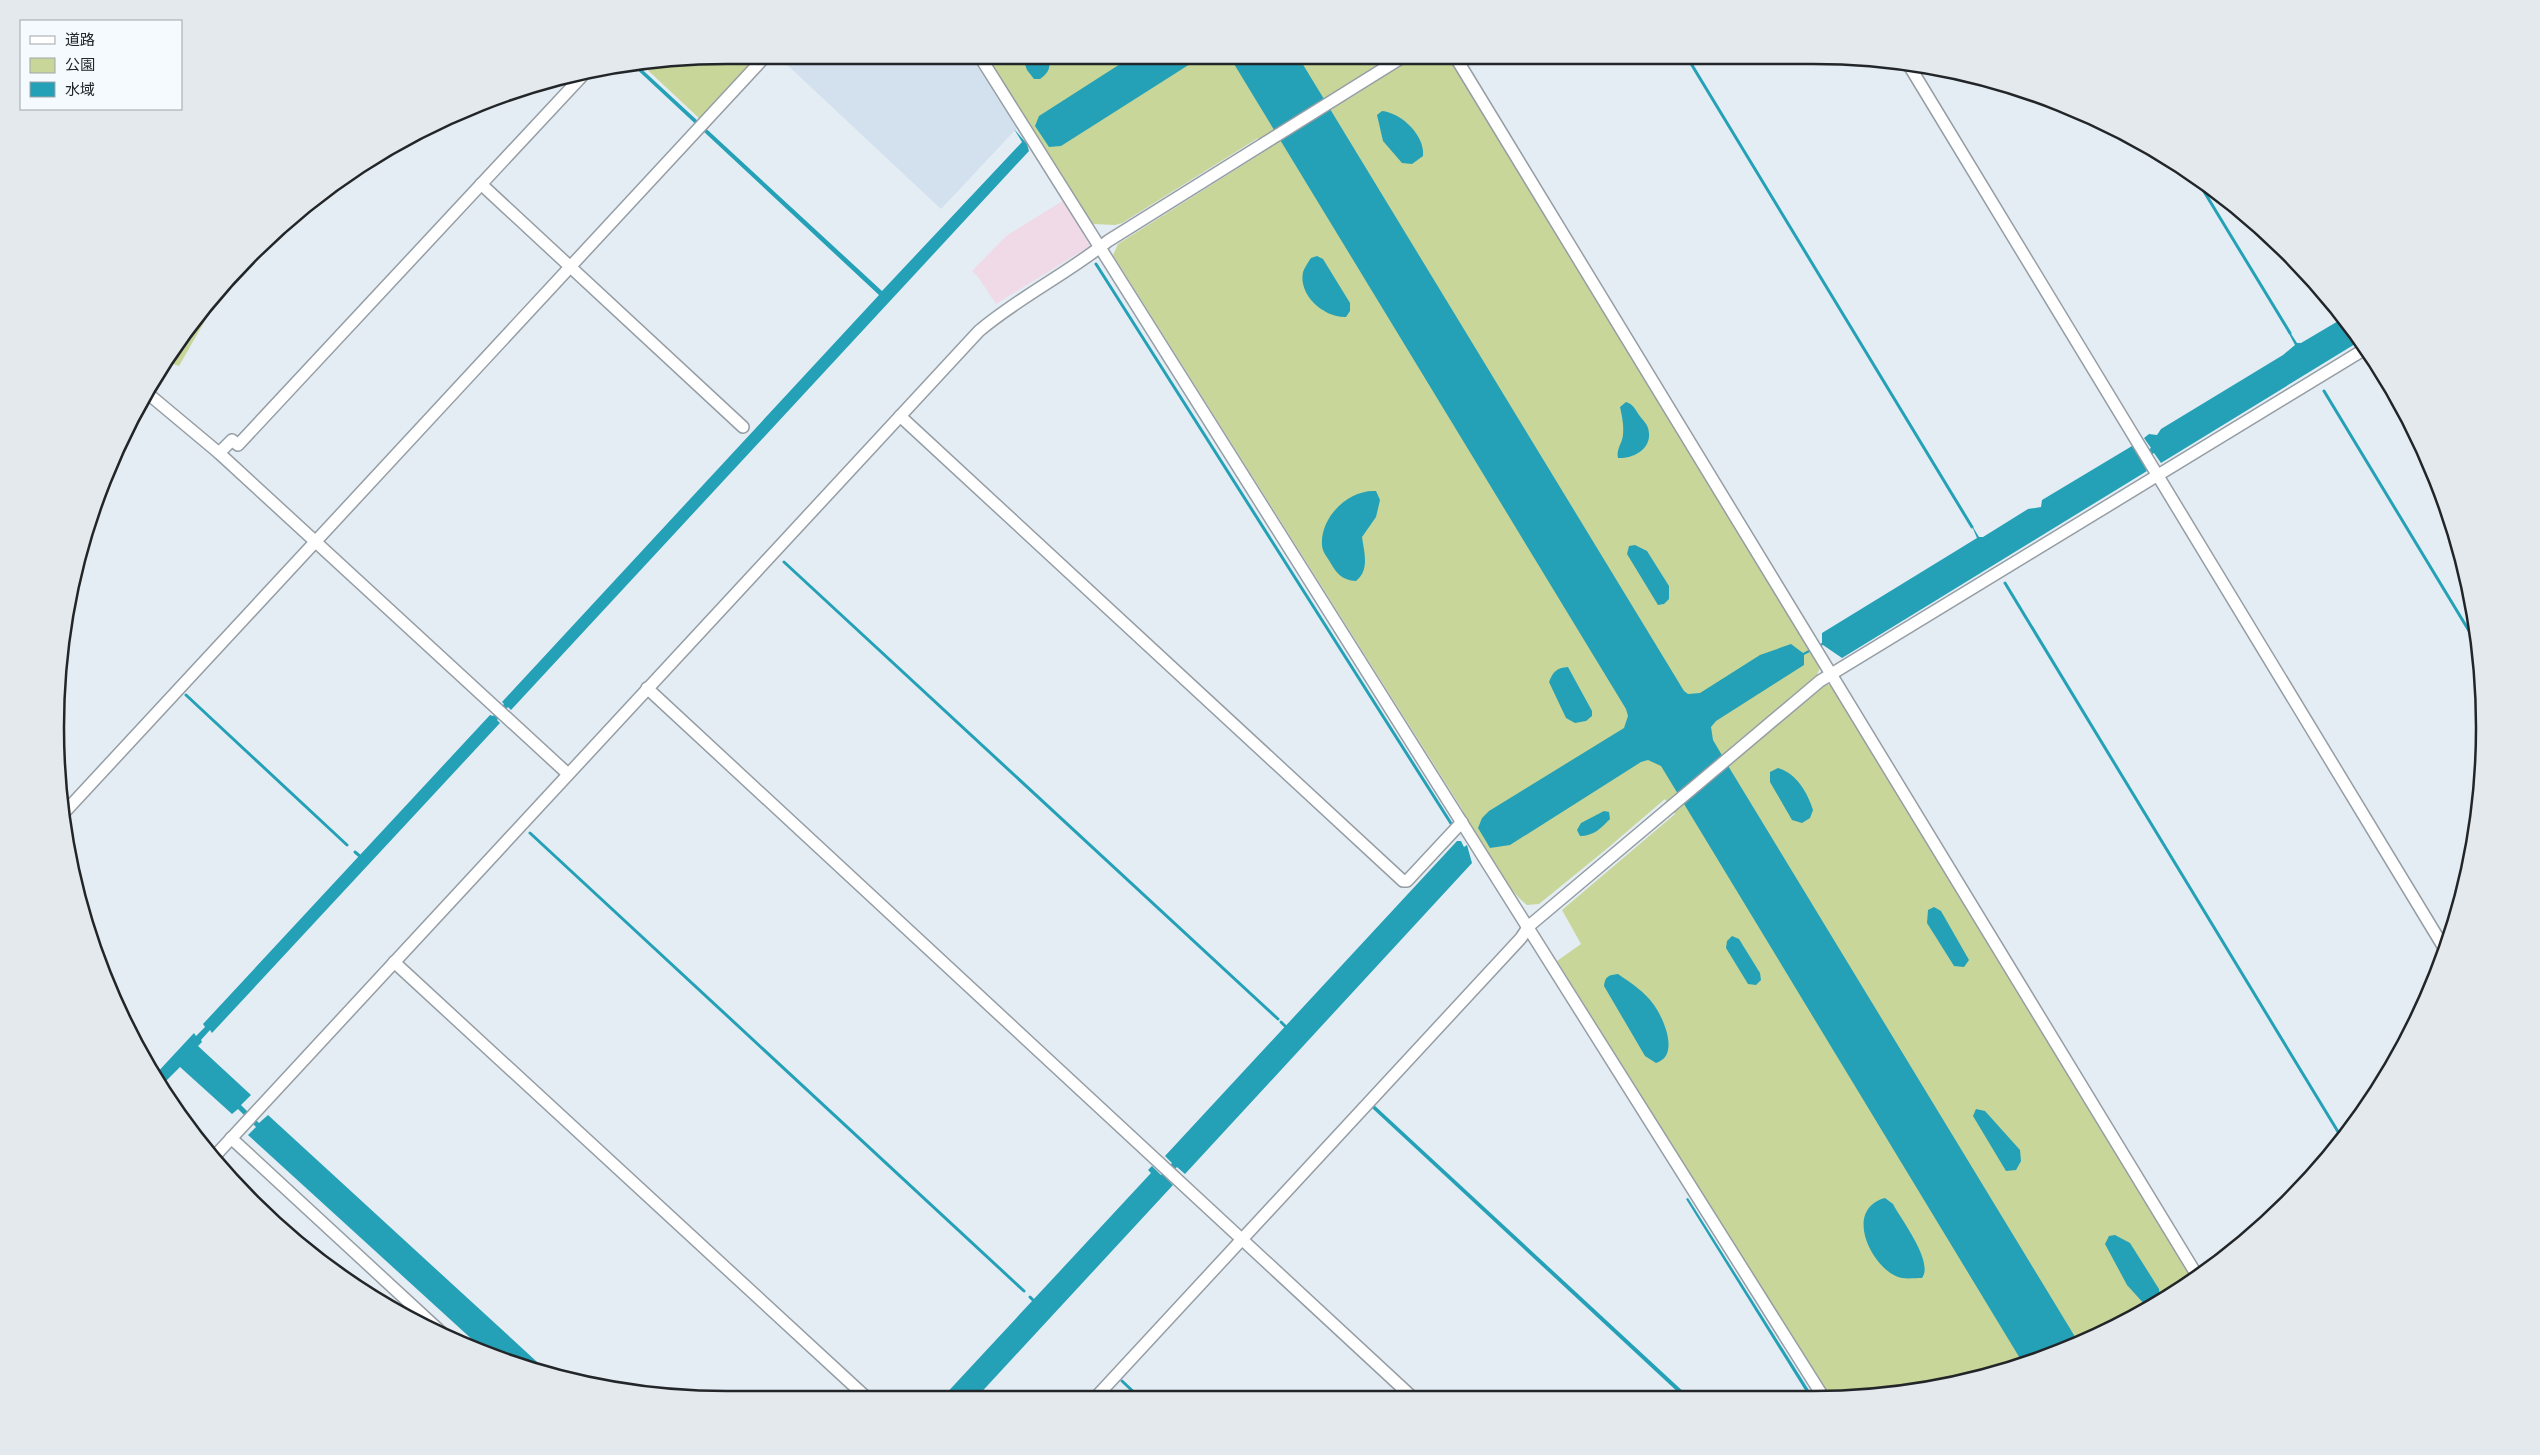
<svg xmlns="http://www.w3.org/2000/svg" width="2540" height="1455" viewBox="0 0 2540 1455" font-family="'Noto Sans','Noto Sans JP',sans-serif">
  <rect width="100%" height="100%" fill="#e4edf4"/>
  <polygon fill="#f1dae7" points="1064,200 1090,246 996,304 978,277 972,271 1006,236"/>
  <polygon fill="#d3e1ef" points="782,60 974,60 1017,128 941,209"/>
  <g fill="#c8d699">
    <path d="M1388,58l-47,30 6,12 66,-42h40l368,607 -4,10 -85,71 5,11 88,-72h9l361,595 -9,7 -157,77 -129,30 -71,1 -272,-434 24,-17 -19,-34 113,-96 -10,-15 -56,48 -70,57 -12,1c-20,-15 -55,-72 -65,-96l-349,-554 5,-11 147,-93 -7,-13 -136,85 -7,2 -22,-1 -105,-164z"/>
    <polygon points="754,60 700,119 638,61 639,61"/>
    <polygon points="226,284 179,366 173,364 171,357 182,337"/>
  </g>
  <g fill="#24a1b7">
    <polygon points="1299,58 1684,691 1688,694 1700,693 1760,655 1791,644 1803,653 1822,643 1822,633 1977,538 1971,524 1979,537 1983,537 2028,509 2041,507 2042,500 2132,446 2139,456 2151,448 2144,438 2149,434 2157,435 2161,429 2283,355 2295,345 2287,330 2288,329 2297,343 2301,343 2345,317 2360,341 2161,463 2154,453 2142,461 2147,471 1842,658 1823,645 1804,655 1804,665 1716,721 1711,727 1713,740 1730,769 2077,1340 2024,1365 1661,766 1648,760 1641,762 1510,845 1490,848 1478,828 1482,818 1489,811 1624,728 1628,716 1626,709 1231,59"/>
    <path d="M1023,59h26c2,10 -2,15 -9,20h-6l-7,-9z"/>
    <polygon points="1128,59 1198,59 1061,146 1049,147 1035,126 1039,116"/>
    <polygon points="634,62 882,291 1022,142 1014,129 1027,144 1029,151 511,710 508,707 497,720 500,723 212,1033 210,1030 201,1040 202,1042 198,1046 251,1095 241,1105 259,1123 268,1115 548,1372 512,1364 487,1353 248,1135 256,1127 238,1109 232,1114 180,1067 161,1086 154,1076 194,1033 196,1036 205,1027 203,1024 490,715 493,716 504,704 502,702 879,295 630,63"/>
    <path d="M1382,111c20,2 43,25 41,45l-11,8 -10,-1 -19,-22 -6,-26z"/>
    <path d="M1317,256l6,3 27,44v8l-4,6c-22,1 -48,-22 -43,-45 2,-5 5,-10 8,-14z"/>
    <path d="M1626,402c7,2 9,7 13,13 3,4 8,9 9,13 6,20 -14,31 -30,30 -2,-9 4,-14 5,-23 1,-10 -1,-19 -3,-28z"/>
    <path d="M1376,491l4,9 -4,17 -14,20c2,15 8,33 -6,44 -14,-1 -19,-7 -26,-19 -3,-5 -8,-11 -8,-17 -2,-28 27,-56 54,-54z"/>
    <polygon points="1635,545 1647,551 1669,586 1669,599 1664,604 1658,605 1627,554 1629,546"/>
    <path d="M1568,667l24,44v5l-6,5 -11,2 -9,-5 -17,-36c4,-10 7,-14 19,-15z"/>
    <path d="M1778,768c19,6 29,24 35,42l-3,8 -8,5 -10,-3 -22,-38v-10z"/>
    <path d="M1604,811l5,1 1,7c-9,9 -16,17 -30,17l-3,-6 4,-7z"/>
    <polygon points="1457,841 1461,841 1464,847 1467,845 1472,863 1185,1174 1177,1167 1166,1178 1173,1185 976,1398 942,1398 1151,1173 1148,1170 1152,1166 1161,1175 1172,1163 1165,1156"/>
    <polygon points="1934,907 1941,911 1969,960 1964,967 1954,966 1927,923 1928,910"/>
    <polygon points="1732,936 1739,939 1760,973 1761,980 1756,985 1748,984 1726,948 1727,941"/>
    <path d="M1618,974c13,9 27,18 36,31 10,14 26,51 2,58l-11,-7 -41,-70c1,-10 5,-11 14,-12z"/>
    <polygon points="1374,1105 1687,1395 1681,1395 1372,1108"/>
    <polygon points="1976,1109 1985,1111 2020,1150 2021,1161 2016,1170 2006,1171 1973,1116"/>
    <polygon points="1688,1198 1812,1395 1808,1395 1686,1199"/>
    <path d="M1885,1198l8,6c9,17 41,58 29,74 -6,0 -14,1 -20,0 -28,-5 -61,-68 -17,-80z"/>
    <polygon points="2115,1235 2130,1243 2159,1289 2160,1297 2146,1306 2127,1285 2105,1244 2109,1236"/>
  </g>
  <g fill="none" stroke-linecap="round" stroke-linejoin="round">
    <g stroke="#24a1b7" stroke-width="3">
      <polyline points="1687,57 1972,527"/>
      <polyline points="2197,180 2290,333"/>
      <polyline points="1096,264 1452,825"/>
      <polyline points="171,353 175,346"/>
      <polyline points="2324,391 2477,644"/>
      <polyline points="784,562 1278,1019"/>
      <polyline points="2005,583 2340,1135"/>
      <polyline points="186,695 347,845"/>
      <polyline points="530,833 1024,1291"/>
      <polyline points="355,852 362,858"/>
      <polyline points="1281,1022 1285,1026"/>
      <polyline points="140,1054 147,1061"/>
      <polyline points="155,1068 161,1074"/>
      <polyline points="1030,1297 1033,1300"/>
      <polyline points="1122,1381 1139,1397"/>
    </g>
    <g stroke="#969ea5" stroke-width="14">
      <g id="minor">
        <polyline points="1456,58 2198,1277"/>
        <polyline points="982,60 1822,1395"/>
        <polyline points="1910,67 2446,951"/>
        <polyline points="481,184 743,427"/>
        <polyline points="146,392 219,453 568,774"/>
        <polyline points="900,416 1403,881 1407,881 1462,822"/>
        <polyline points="219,453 232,440 238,445 584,74"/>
        <polyline points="647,688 1411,1396"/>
        <polyline points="62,815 762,60"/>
        <polyline points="394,962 867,1398"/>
        <polyline points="231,1138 441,1332"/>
        <path d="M213,1158l766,-827c40,-34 88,-57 129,-90l293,-183"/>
        <polyline points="1096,1397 1521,938 1529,926 1820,681 2365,349"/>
      </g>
    </g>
    <use href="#minor" stroke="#fff" stroke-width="11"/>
  </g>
  <path d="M0 0H2540V1455H0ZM727 64H1813A663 663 0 0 1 2476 727V728A663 663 0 0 1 1813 1391H727A663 663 0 0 1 64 728V727A663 663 0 0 1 727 64Z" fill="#e3e9ed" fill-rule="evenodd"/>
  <path fill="none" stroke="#232629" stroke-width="2.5" d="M727 64H1813A663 663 0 0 1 2476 727V728A663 663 0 0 1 1813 1391H727A663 663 0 0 1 64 728V727A663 663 0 0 1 727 64Z"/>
  <rect x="20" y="20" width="162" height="90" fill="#f4fafe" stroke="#a0a5a9"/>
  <rect x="30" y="36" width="25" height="8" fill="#ffffff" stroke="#a0a5a9"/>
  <text x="65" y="45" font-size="15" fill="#232629">道路</text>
  <rect x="30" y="58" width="25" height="15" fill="#c8d699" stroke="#a0a5a9"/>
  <text x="65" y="70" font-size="15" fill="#232629">公園</text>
  <rect x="30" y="82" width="25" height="15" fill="#24a1b7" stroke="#a0a5a9"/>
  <text x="65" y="95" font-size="15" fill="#232629">水域</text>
</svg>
